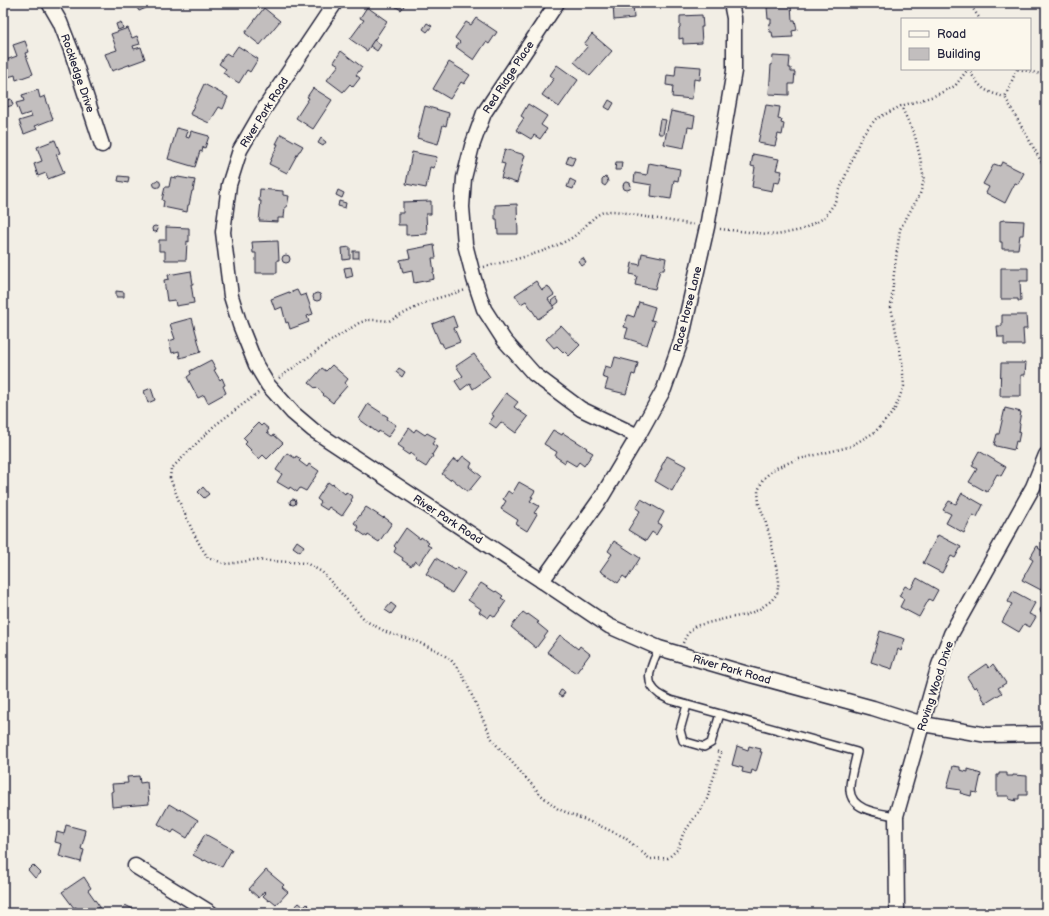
<svg xmlns="http://www.w3.org/2000/svg" width="1049" height="916" viewBox="0 0 1049 916" font-family="'Balsamiq Sans',sans-serif">
  <rect width="100%" height="100%" fill="#f2eee5"/>
  <filter id="ink" filterUnits="userSpaceOnUse"><feTurbulence type="fractalNoise" baseFrequency=".025" numOctaves="2"/><feDisplacementMap in="SourceGraphic" scale="8" xChannelSelector="R" yChannelSelector="G"/><feConvolveMatrix kernelMatrix="1 2 1 2 8 2 1 2 1" color-interpolation-filters="sRGB"/></filter>
  <g filter="url(#ink)">
    <g fill="#c2bebe" stroke="#22223b">
      <polygon points="143,3 146,8 139,11 136,6"/>
      <polygon points="390,3 406,3 401,10"/>
      <polygon points="613,3 633,3 634,18 614,20"/>
      <polygon points="791,5 792,20 795,20 797,30 792,31 793,37 773,38 772,32 770,32 769,24 771,24 771,19 768,19 767,7"/>
      <polygon points="367,7 387,21 367,51 350,39 364,20 360,18"/>
      <polygon points="264,8 280,21 260,45 245,33"/>
      <polygon points="702,15 703,27 701,27 702,43 683,44 683,38 679,39 679,28 680,27 680,16"/>
      <polygon points="476,18 497,32 489,44 486,42 474,60 456,47 460,42 455,38 466,22 471,25"/>
      <polygon points="121,22 123,28 118,30 116,24"/>
      <polygon points="427,23 432,26 427,32 423,29"/>
      <polygon points="128,28 132,38 137,36 140,44 133,46 134,49 141,47 145,59 112,71 105,54 117,50 111,34"/>
      <polygon points="592,34 612,51 590,76 574,62 588,46 584,44"/>
      <polygon points="374,40 381,45 377,51 370,46"/>
      <polygon points="25,41 29,52 25,53 33,74 16,80 15,75 8,77 3,61 17,56 13,45"/>
      <polygon points="238,46 258,59 250,72 247,70 239,83 223,73 226,69 219,64 226,53 231,56"/>
      <polygon points="341,51 362,67 356,75 360,78 353,87 350,84 343,92 327,80 339,65 334,62"/>
      <polygon points="773,56 790,57 789,68 791,68 791,72 795,72 794,84 789,84 789,95 769,94 771,65 772,65"/>
      <polygon points="449,62 470,75 464,84 461,82 450,99 433,89"/>
      <polygon points="557,65 578,80 559,107 542,95 554,78 550,75"/>
      <polygon points="676,65 701,67 700,80 694,79 692,99 672,97 673,86 666,85 667,75 675,76"/>
      <polygon points="204,84 228,97 223,109 219,107 209,123 190,114"/>
      <polygon points="313,88 332,100 313,129 296,118 309,98 307,97"/>
      <polygon points="38,90 40,98 45,96 53,119 35,126 37,129 24,134 19,121 32,117 30,113 21,116 16,103 24,101 22,95"/>
      <polygon points="11,99 13,105 7,107 5,100"/>
      <polygon points="609,100 614,103 610,110 605,107"/>
      <polygon points="528,104 547,116 541,125 547,129 540,139 534,135 531,139 516,130 524,118 521,116"/>
      <polygon points="766,105 780,107 778,119 782,120 781,123 784,124 782,135 778,134 775,146 758,143"/>
      <polygon points="425,106 449,113 446,126 443,125 438,144 417,138"/>
      <polygon points="671,111 695,116 693,128 688,127 684,148 664,144"/>
      <polygon points="660,119 666,120 663,134 659,134 658,131"/>
      <polygon points="177,128 188,131 186,137 189,138 191,131 209,136 205,148 203,147 202,152 200,151 195,167 168,159"/>
      <polygon points="281,134 303,146 300,151 299,151 287,173 269,164 278,144 276,144"/>
      <polygon points="321,138 326,142 323,146 318,143"/>
      <polygon points="55,140 60,153 56,154 64,173 48,179 46,173 38,176 34,164 42,161 37,147"/>
      <polygon points="505,149 525,155 517,183 501,178 505,164 501,163"/>
      <polygon points="412,152 437,157 434,168 430,167 426,188 406,184"/>
      <polygon points="753,154 779,159 776,170 782,171 779,183 774,182 772,191 752,187 755,167 751,166"/>
      <polygon points="569,155 575,158 572,165 566,163"/>
      <polygon points="616,162 622,162 621,170 615,170"/>
      <polygon points="1002,162 1024,173 1018,184 1015,183 1005,203 986,193 989,187 983,184 994,164 1000,166"/>
      <polygon points="649,163 680,169 678,181 674,180 671,199 651,196 652,185 634,182 635,173 647,175"/>
      <polygon points="119,176 129,177 128,183 118,181"/>
      <polygon points="171,177 177,178 178,177 195,180 193,191 192,191 189,205 188,205 187,212 163,207 164,201 162,200 165,187 169,187"/>
      <polygon points="605,177 607,178 608,182 605,186 602,184 602,180"/>
      <polygon points="570,179 576,182 573,189 567,187"/>
      <circle cx="157" cy="184" r="3.5"/>
      <circle cx="627" cy="186" r="4"/>
      <polygon points="260,189 283,191 283,195 289,196 287,207 285,207 284,218 278,218 278,222 259,221 261,201 259,201"/>
      <polygon points="338,190 344,193 342,198 336,195"/>
      <polygon points="339,201 346,203 345,208 338,206"/>
      <polygon points="431,201 431,214 426,214 427,234 406,235 406,225 398,225 398,213 403,213 403,202"/>
      <polygon points="517,204 518,234 498,234 497,219 495,219 495,205"/>
      <polygon points="1004,220 1024,221 1023,235 1020,235 1018,249 1002,249 1002,242 1000,242 1000,221"/>
      <circle cx="155" cy="229" r="3"/>
      <polygon points="166,227 189,228 189,242 187,241 186,260 165,260 165,251 159,251 159,240 166,240"/>
      <polygon points="278,241 279,260 277,260 277,273 256,273 256,253 253,253 252,242"/>
      <polygon points="434,245 436,258 432,258 434,272 433,272 434,279 414,283 412,271 403,273 400,260 410,258 408,250"/>
      <polygon points="350,247 350,259 343,260 342,248"/>
      <rect x="353" y="251" width="6" height="7"/>
      <polygon points="642,253 666,258 664,270 660,270 655,289 635,285 637,276 630,274 632,263 640,265"/>
      <circle cx="286" cy="259" r="4"/>
      <polygon points="583,258 586,263 582,266 578,261"/>
      <polygon points="351,267 353,276 346,278 344,268"/>
      <polygon points="1001,268 1028,268 1028,281 1020,281 1021,301 1018,301 1018,299 1001,299"/>
      <polygon points="191,271 193,284 191,284 194,303 176,306 175,300 167,301 164,280 169,279 168,275"/>
      <polygon points="536,281 542,290 548,286 554,295 548,299 554,308 538,319 526,301 521,304 515,295"/>
      <polygon points="297,290 300,296 306,294 313,314 307,316 309,322 290,329 288,322 286,323 282,307 275,310 271,299 289,292 289,293"/>
      <polygon points="116,291 124,292 124,297 116,297"/>
      <circle cx="317" cy="297" r="4"/>
      <polygon points="556,297 559,302 554,306 551,301"/>
      <polygon points="639,302 655,307 651,320 655,321 647,345 625,338 628,328 624,327 628,315 634,317"/>
      <polygon points="1002,315 1026,315 1027,329 1023,329 1024,345 1004,345 1004,337 998,337 997,326 1002,326"/>
      <polygon points="453,316 457,327 454,328 460,342 444,348 442,343 440,343 432,324"/>
      <polygon points="192,318 201,352 180,358 179,351 172,353 169,341 175,339 170,324"/>
      <polygon points="561,325 580,345 569,356 564,351 563,352 557,346 554,348 546,339"/>
      <polygon points="474,354 490,377 473,389 470,383 461,390 455,381 463,376 456,366"/>
      <polygon points="615,357 638,363 635,375 632,374 626,394 605,389 608,379 602,377 605,366 612,368"/>
      <polygon points="211,360 216,369 214,370 220,380 222,378 225,385 223,386 226,393 208,403 204,395 198,398 187,377 191,374 190,371"/>
      <polygon points="1024,362 1026,362 1025,375 1021,375 1021,396 1000,396 1001,363 1024,363"/>
      <polygon points="332,365 348,379 345,383 347,386 334,401 334,402 333,403 323,395 324,394 316,387 315,388 309,383 322,368 326,371"/>
      <polygon points="399,368 405,372 402,377 396,372"/>
      <polygon points="151,388 155,400 148,403 144,391"/>
      <polygon points="506,393 518,402 514,407 528,417 516,433 501,422 496,428 489,423 494,416 491,414"/>
      <polygon points="368,404 388,417 387,419 396,425 388,437 379,431 378,433 359,419"/>
      <polygon points="1005,408 1021,412 1019,423 1020,424 1019,432 1020,432 1018,442 1016,441 1014,450 996,446 996,445 994,445 997,434 999,434"/>
      <polygon points="258,423 261,426 263,424 269,429 267,432 272,436 274,435 283,443 267,459 263,455 259,459 250,451 251,450 245,444 247,442 243,438"/>
      <polygon points="409,428 414,432 416,429 425,435 427,433 436,438 432,444 437,447 432,455 433,456 426,467 415,460 416,458 410,453 409,455 403,451 404,449 398,445"/>
      <polygon points="553,430 562,435 563,433 587,448 586,449 593,453 584,466 579,462 576,466 566,460 565,463 555,456 557,452 544,444"/>
      <polygon points="979,451 1006,467 1001,476 997,474 987,492 969,482 977,469 972,466 974,462 973,462"/>
      <polygon points="287,453 295,458 296,456 301,459 299,461 307,467 309,464 319,471 306,491 300,488 297,492 290,487 289,489 277,482 282,474 276,470"/>
      <polygon points="463,456 472,463 470,467 481,476 468,492 451,478 450,480 442,474 454,459 458,462"/>
      <polygon points="667,456 686,466 672,491 655,481 662,468 661,467"/>
      <polygon points="328,482 332,485 333,484 345,494 346,492 353,497 351,500 352,501 342,516 329,507 327,510 319,505 321,502 317,499"/>
      <polygon points="519,482 535,491 531,497 533,497 530,501 539,506 534,513 537,514 527,531 516,524 518,520 501,509 506,501 503,499 508,491 512,494"/>
      <polygon points="203,487 209,494 204,498 198,492"/>
      <polygon points="962,493 983,505 977,517 973,515 964,533 946,523 951,514 943,510 949,501 956,504"/>
      <circle cx="293" cy="502" r="3"/>
      <polygon points="641,499 664,512 658,523 662,525 656,535 652,532 646,541 628,530 640,511 636,508"/>
      <polygon points="366,507 383,518 384,517 392,523 379,542 368,535 367,537 357,530 359,527 354,523"/>
      <polygon points="406,528 420,539 421,537 429,543 427,545 431,547 419,564 415,561 411,566 402,560 403,558 394,552 396,548 394,546"/>
      <polygon points="938,535 961,547 955,558 951,556 942,573 923,563"/>
      <polygon points="297,541 304,546 300,552 293,547"/>
      <polygon points="614,541 640,558 627,579 623,576 618,583 600,571 612,554 608,551"/>
      <polygon points="1037,546 1039,547 1038,548 1046,553 1046,585 1044,584 1041,590 1022,580 1033,560 1030,558"/>
      <polygon points="436,558 455,570 457,568 465,573 452,593 443,587 444,586 426,574"/>
      <polygon points="917,578 938,590 932,601 929,599 919,617 900,607 904,599 899,596 905,586 911,589"/>
      <polygon points="481,583 495,592 496,591 503,596 501,598 506,601 495,617 491,614 488,618 479,612 481,609 468,600"/>
      <polygon points="1013,591 1035,603 1029,614 1036,617 1030,627 1024,624 1019,632 1002,622 1012,604 1008,602"/>
      <polygon points="391,603 396,607 391,614 385,610"/>
      <polygon points="1044,607 1046,608 1046,613 1044,614 1041,613 1040,610 1041,608"/>
      <polygon points="523,612 527,615 528,614 539,622 537,623 548,632 536,648 511,627"/>
      <polygon points="880,631 905,639 901,651 898,649 892,669 871,662"/>
      <polygon points="560,635 578,649 580,646 590,654 576,673 547,652"/>
      <polygon points="986,664 989,668 993,664 1006,683 998,688 1002,693 986,703 981,696 982,696 976,686 974,688 967,677"/>
      <polygon points="561,690 565,692 562,697 558,695"/>
      <polygon points="737,746 748,750 749,746 761,749 760,752 762,752 756,772 752,770 751,774 742,772 743,768 732,765"/>
      <polygon points="953,766 960,767 960,770 968,772 968,769 975,771 975,772 981,774 977,793 972,792 971,796 960,793 961,790 947,788"/>
      <polygon points="999,773 1007,773 1007,776 1013,776 1013,775 1027,776 1027,795 1019,795 1019,799 1015,799 1016,801 1009,799 1009,796 997,796 997,775 999,775"/>
      <polygon points="139,776 140,783 147,782 149,804 112,807 111,792 113,791 112,784 128,783 127,777"/>
      <polygon points="169,804 179,810 180,809 198,820 187,838 174,830 172,833 158,824"/>
      <polygon points="66,825 85,830 84,835 85,835 81,849 84,850 81,862 59,856 62,844 55,842 57,832 64,834"/>
      <polygon points="205,834 232,849 222,867 211,861 210,863 205,860 204,861 193,855"/>
      <polygon points="33,865 41,873 35,878 28,870"/>
      <polygon points="266,870 284,885 282,887 288,892 276,905 270,900 269,901 263,896 266,893 264,891 259,898 249,889"/>
      <polygon points="84,877 91,888 88,890 100,907 91,913 80,913 76,907 74,908 62,892"/>
      <polygon points="299,903 304,907 307,904 316,913 288,913"/>
      <polygon points="125,905 137,911 135,913 121,913"/>
    </g>
    <g fill="none" stroke-linecap="round" stroke-linejoin="round">
      <g stroke="#22223b" stroke-width="10">
        <g id="lane">
          <path d="M659,648c-6,15 -18,33 0,46 3,2 7,4 11,6l187,52c-2,10 -8,29 -7,38 1,21 30,23 46,26"/>
          <polyline points="687,705 680,730 683,741 704,747 711,743 720,714"/>
        </g>
      </g>
      <g stroke="#22223b" stroke-width="17">
        <g id="street">
          <polyline points="49,3 60,22 71,50 102,145"/>
          <polyline points="335,3 262,112 240,150 229,185 223,232 231,296 240,325 256,365 268,385 293,413 313,430 542,581 609,626 659,648 751,675 873,708 923,724 987,735 1046,734"/>
          <polyline points="557,3 484,113 472,146 464,178 462,207 465,244 474,279 484,309 504,340 534,374 581,409 638,436"/>
          <polyline points="542,581 601,498 638,436 664,389 681,341 707,227 734,71 734,18 731,3"/>
          <polyline points="135,866 211,913"/>
          <polyline points="897,913 896,816 939,665 951,634 1033,487 1046,455"/>
        </g>
      </g>
      <g stroke="#22223b" stroke-width="2.5" stroke-dasharray="1 3" stroke-linecap="butt">
        <polyline points="969,3 980,19"/>
        <path d="M968,69c13,19 14,22 37,28"/>
        <polyline points="1017,69 1005,97 1046,170"/>
        <polyline points="1018,69 1046,75"/>
        <polyline points="720,229 777,235 801,230 824,218 834,204 862,135 876,119 901,106 934,96 955,86 968,69"/>
        <path d="M484,267c28,-7 58,-13 84,-27 13,-6 24,-25 36,-28 11,-3 26,2 36,4 19,3 37,6 55,9"/>
        <polyline points="279,378 332,340 359,323 367,320 380,320 389,321 431,300 466,290"/>
        <polyline points="258,393 214,426 171,469 170,478 179,501 194,534 200,545 208,558 227,564 254,560 306,563 322,572 366,621 388,633 413,640 438,651 451,660 462,674 493,741 541,795 558,809 598,825 624,837 650,859 668,858 678,849 683,834 700,810 707,799 721,753 716,751"/>
        <polyline points="683,643 686,636 695,626 728,618 746,615 758,610 771,601 777,594 779,580 771,541 765,520 759,504 758,491 763,479 774,469 795,460 849,447 875,432 894,411 904,386 902,361 891,307 894,273 900,229 920,194 924,180 920,157 915,136 901,106"/>
      </g>
      <use href="#lane" stroke="#fbf7ec" stroke-width="7"/>
      <use href="#street" stroke="#fbf7ec" stroke-width="14"/>
    </g>
  </g>
  <g text-anchor="middle" stroke-width="4" stroke-linejoin="round" paint-order="stroke">
    <g font-size="11" fill="#22223b" stroke="#fbf7ec">
      <text transform="translate(78 73) rotate(71)" y="4">Rockledge Drive</text>
      <text transform="translate(508 77) rotate(-57)" y="4">Red Ridge Place</text>
      <text transform="translate(264 112) rotate(-58)" y="4">River Park Road</text>
      <text transform="translate(687 309) rotate(-76)" y="4">Race Horse Lane</text>
      <text transform="translate(448 519) rotate(33)" y="4">River Park Road</text>
      <text transform="translate(732 669) rotate(16)" y="4">River Park Road</text>
      <text transform="translate(935 686) rotate(-72)" y="4">Roving Wood Drive</text>
    </g>
  </g>
  <rect width="1049" height="916" fill="none" stroke="#fbf7ec" stroke-width="16"/>
  <rect x="8" y="8" width="1033" height="900" fill="none" stroke="#22223b" stroke-width="1.5" filter="url(#ink)"/>
  <rect x="901" y="18" width="130" height="52" fill="#fbf7ec" stroke="#a4a2a5"/>
  <rect x="909" y="31" width="20" height="6" fill="#fbf7ec" stroke="#a4a2a5"/>
  <text x="937" y="38" font-size="12" fill="#22223b">Road</text>
  <rect x="909" y="48" width="20" height="12" fill="#c2bebe" stroke="#a4a2a5"/>
  <text x="937" y="58" font-size="12" fill="#22223b">Building</text>
</svg>
